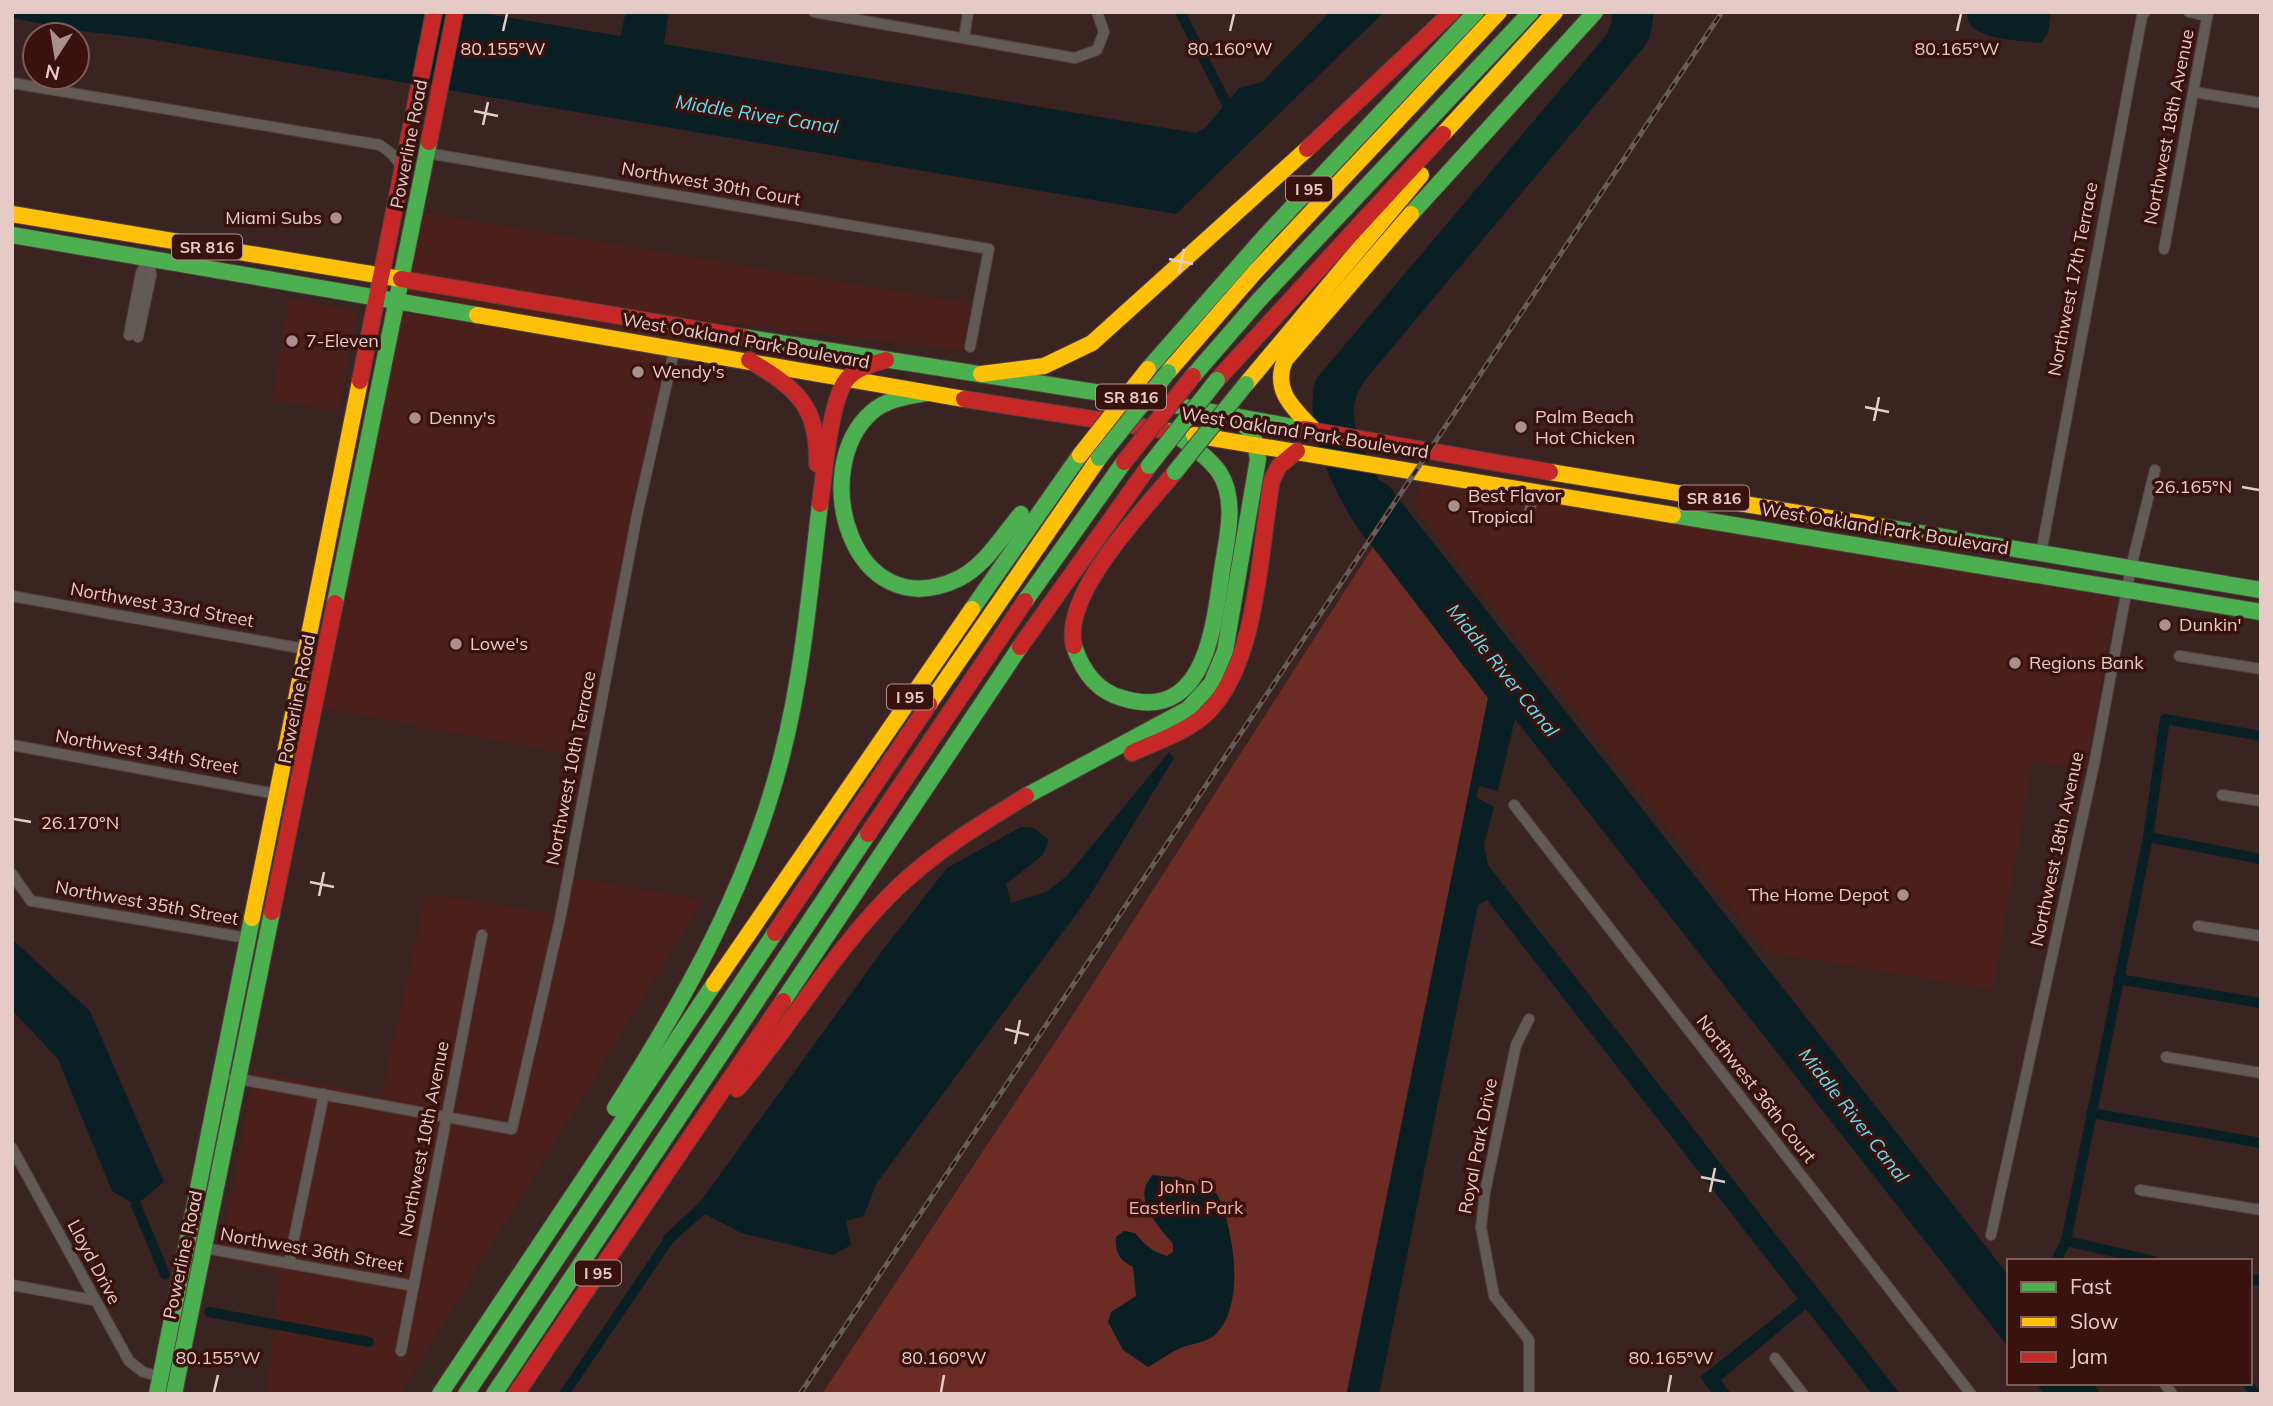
<svg xmlns="http://www.w3.org/2000/svg" width="2273" height="1406" viewBox="0 0 2273 1406" font-family="Mulish,sans-serif">
  <rect width="100%" height="100%" fill="#3a2422"/>
  <g fill="#4b201a">
    <polygon points="423,213 971,303 962,350 683,318 581,756 322,708"/>
    <polygon points="289,298 356,312 339,411 273,400"/>
    <polygon points="1422,478 2117,595 2086,770 2033,760 1993,990 1767,952 1415,509"/>
    <polygon points="562,876 703,900 400,1394 267,1394 281,1272 220,1259 255,1070 381,1097 426,894 554,914"/>
  </g>
  <polygon fill="#6c2b24" points="1373,547 1488,698 1346,1394 822,1394 1058,1038"/>
  <g fill="#0a1f23">
    <polygon points="12,12 475,12 620,36 626,12 669,12 664,44 1196,133 1205,128 1239,88 1262,82 1330,12 1384,12 1176,214 149,39 81,31 12,18"/>
    <path d="M1611,12h43l-4,25 -6,10 -278,332c-27,36 -3,65 13,101l9,5 621,791v72l-494,-629 -17,72 -19,-5 -3,11 18,10 -10,37 4,21 412,529h-28l-66,-85 -85,71 10,14h-18l-13,-17 98,-78 -311,-399 -9,5 -99,489h-32l141,-696 -115,-151c-32,-34 -73,-121 -57,-168l291,-345 5,-12z"/>
    <path d="M1967,12h84l-3,21 -7,10c-22,-3 -76,-2 -74,-31z"/>
    <polygon points="1169,752 1174,758 1089,897 876,1184 864,1216 846,1221 851,1245 833,1255 741,1233 705,1214 672,1243 662,1237 700,1202 882,951 947,868 1021,827 1034,828 1049,840 1043,855 1006,884 1011,903 1046,892 1067,876"/>
    <polygon points="12,939 90,1011 164,1182 136,1205 112,1191 58,1059 12,1010"/>
    <path d="M1153,1175l28,3 36,16c17,35 29,110 -1,140 -9,9 -24,9 -35,14 -12,5 -22,13 -33,19l-25,-17 -15,-28 3,-10 25,-16 -3,-29c-14,-7 -18,-14 -17,-30l8,-6 11,2c10,12 18,19 32,23l6,-4v-8c-14,-17 -43,-46 -20,-69z"/>
    <polygon points="2036,1383 2093,1383 2101,1394 2044,1394"/>
  </g>
  <g fill="none" stroke-linecap="round" stroke-linejoin="round">
    <g stroke="#0a1f23" stroke-width="10">
      <polyline points="1180,12 1232,114"/>
      <polyline points="2148,837 2261,859"/>
      <polyline points="2118,979 2261,1003"/>
      <polyline points="2091,1113 2261,1143"/>
      <polyline points="136,1205 165,1274"/>
      <polyline points="2066,1241 2148,837 2165,719 2261,736"/>
      <polyline points="2056,1261 2066,1241 2154,1261"/>
      <polyline points="2250,1279 2261,1281"/>
      <polyline points="209,1312 369,1342"/>
      <polyline points="2247,1383 2255,1394"/>
      <polyline points="564,1394 668,1241"/>
    </g>
    <g stroke="#53403e" stroke-width="12">
      <g id="street">
        <polyline points="814,12 1075,58 1097,50 1104,32 1097,12"/>
        <polyline points="2189,12 2207,16"/>
        <polyline points="964,38 968,12"/>
        <polyline points="12,83 380,145 392,154 403,168"/>
        <polyline points="2194,92 2261,103"/>
        <polyline points="427,153 989,249 970,347"/>
        <polyline points="2164,249 2208,12"/>
        <polyline points="129,335 141,273 149,259"/>
        <polyline points="138,337 151,275 149,259"/>
        <polyline points="1528,518 1534,490"/>
        <polyline points="2041,553 2142,16 2145,12"/>
        <polyline points="12,596 305,649"/>
        <polyline points="2179,656 2261,669"/>
        <polyline points="12,745 276,794"/>
        <polyline points="2222,795 2261,801"/>
        <polyline points="1514,805 1971,1394"/>
        <polyline points="12,874 31,901 247,938"/>
        <polyline points="2198,926 2261,936"/>
        <polyline points="1529,1019 1516,1045 1485,1192 1481,1227 1494,1296 1529,1340 1529,1394"/>
        <polyline points="2166,1057 2261,1073"/>
        <polyline points="233,1078 512,1129 560,919 637,515 675,347"/>
        <polyline points="12,1148 129,1361 143,1372 161,1377"/>
        <polyline points="2140,1190 2261,1210"/>
        <polyline points="1991,1235 2095,760 2131,567 2155,470"/>
        <polyline points="204,1248 414,1286"/>
        <polyline points="289,1262 324,1094"/>
        <polyline points="12,1285 93,1300"/>
        <polyline points="401,1351 482,935"/>
        <polyline points="1775,1358 1803,1394"/>
        <polyline points="2164,1383 2172,1394"/>
      </g>
    </g>
    <g stroke="#53403e" stroke-width="18">
      <g id="fast">
        <polyline points="1411,214 1595,12"/>
        <polyline points="12,235 477,315"/>
        <polyline points="743,337 1152,401 1304,429"/>
        <polyline points="1148,369 1266,235 1476,12"/>
        <polyline points="1193,376 1259,300 1531,12"/>
        <path d="M927,393c-18,3 -41,6 -55,19 -65,56 -21,217 86,167 27,-13 44,-43 63,-65"/>
        <polyline points="1673,515 2261,612"/>
        <polyline points="1890,528 2261,590"/>
        <polyline points="1025,601 1124,462"/>
        <polyline points="335,603 429,142"/>
        <polyline points="972,609 1080,455"/>
        <path d="M1074,646c8,24 22,45 48,52 81,25 91,-65 99,-121 4,-33 18,-75 -2,-105 -12,-17 -32,-29 -49,-41"/>
        <polyline points="1026,796 1188,709 1211,684 1225,651 1258,459 1253,434 1233,414"/>
        <polyline points="783,1001 1020,647"/>
        <path d="M615,1108c71,-111 135,-225 167,-353 21,-82 28,-167 38,-251"/>
        <polyline points="157,1394 252,918"/>
        <polyline points="174,1394 272,912"/>
        <polyline points="440,1394 714,984"/>
        <polyline points="466,1394 775,933"/>
        <polyline points="494,1394 868,834"/>
      </g>
    </g>
    <g stroke="#53403e" stroke-width="18">
      <g id="slow">
        <polyline points="1443,134 1555,12"/>
        <polyline points="12,214 401,279"/>
        <polyline points="477,315 964,399"/>
        <polyline points="1168,372 1256,271 1499,12"/>
        <polyline points="981,374 1044,366 1092,343 1307,149"/>
        <polyline points="1246,384 1421,175"/>
        <path d="M1313,429c-20,-21 -41,-39 -28,-69l126,-146"/>
        <polyline points="1194,435 1673,515"/>
        <polyline points="1550,472 1890,528"/>
        <polyline points="929,704 1099,458"/>
        <polyline points="252,918 360,381"/>
        <polyline points="714,984 972,609"/>
      </g>
    </g>
    <g stroke="#53403e" stroke-width="18">
      <g id="jam">
        <polyline points="429,142 455,12"/>
        <polyline points="1307,149 1452,12"/>
        <polyline points="401,279 743,337"/>
        <path d="M749,360c48,29 69,45 68,104"/>
        <polyline points="1217,380 1443,134"/>
        <polyline points="360,381 434,12"/>
        <polyline points="964,399 1163,430"/>
        <polyline points="1304,429 1550,472"/>
        <path d="M820,504c4,-28 10,-105 27,-125 9,-11 25,-15 39,-19"/>
        <path d="M1074,646c-13,-52 70,-136 101,-174"/>
        <polyline points="1020,647 1149,466"/>
        <path d="M1132,753c25,-12 56,-21 76,-41 51,-52 51,-163 64,-232l7,-14 18,-15"/>
        <polyline points="868,834 1025,601"/>
        <polyline points="272,912 335,603"/>
        <polyline points="775,933 929,704"/>
        <path d="M737,1089c55,-64 98,-141 159,-200 39,-38 85,-65 130,-93"/>
        <polyline points="516,1394 783,1001"/>
      </g>
    </g>
    <use href="#street" stroke="#625a56" stroke-width="10"/>
    <use href="#fast" stroke="#4caf50" stroke-width="16"/>
    <use href="#slow" stroke="#ffc107" stroke-width="16"/>
    <use href="#jam" stroke="#c62828" stroke-width="16"/>
    <g stroke="#665e59" stroke-width="5">
      <polyline id="rail" points="800,1394 1722,12"/>
    </g>
    <use href="#rail" stroke="#39120e" stroke-width="2.5" stroke-dasharray="8" stroke-linecap="butt"/>
    <g stroke="#53403e" stroke-width="18" stroke-linecap="butt">
      <g id="fast-bridge">
        <polyline points="1099,458 1168,372"/>
        <polyline points="1149,466 1217,380"/>
        <polyline points="1175,472 1246,384"/>
      </g>
    </g>
    <g stroke="#53403e" stroke-width="18" stroke-linecap="butt">
      <polyline id="slow-bridge" points="1080,455 1148,369"/>
    </g>
    <g stroke="#53403e" stroke-width="18" stroke-linecap="butt">
      <polyline id="jam-bridge" points="1124,462 1193,376"/>
    </g>
    <use href="#fast-bridge" stroke="#4caf50" stroke-width="16"/>
    <use href="#slow-bridge" stroke="#ffc107" stroke-width="16"/>
    <use href="#jam-bridge" stroke="#c62828" stroke-width="16"/>
  </g>
  <path fill="none" stroke="#e5cac6" stroke-width="2.5" d="M503,31l4,-17M1230,31l4,-17M1957,31l4,-17M474,111l24,5M483,125l5,-23M1169,259l24,5M1179,273l5,-24M1865,407l24,5M1874,421l5,-24M2242,487l17,3M14,819l17,3M310,882l24,5M319,896l5,-24M1005,1029l24,6M1015,1044l5,-24M1701,1177l24,5M1710,1192l5,-24M214,1392l4,-17M941,1392l3,-17M1668,1392l3,-17"/>
  <g fill="#a9908d" stroke="#39120e" stroke-width="2.5">
    <circle cx="336" cy="218" r="7"/>
    <circle cx="292" cy="341" r="7"/>
    <circle cx="638" cy="372" r="7"/>
    <circle cx="415" cy="418" r="7"/>
    <circle cx="1521" cy="427" r="7"/>
    <circle cx="1454" cy="506" r="7"/>
    <circle cx="2165" cy="625" r="7"/>
    <circle cx="456" cy="644" r="7"/>
    <circle cx="2015" cy="663" r="7"/>
    <circle cx="1903" cy="895" r="7"/>
  </g>
  <g text-anchor="middle" stroke-width="7" stroke-linejoin="round" paint-order="stroke">
    <g fill="#39120e" stroke="#b1938f" stroke-width="2">
      <rect x="1286" y="176.5" width="46" height="25" rx="5"/>
      <rect x="172" y="234.5" width="70" height="25" rx="5"/>
      <rect x="1096" y="384.5" width="70" height="25" rx="5"/>
      <rect x="1679" y="485.5" width="70" height="25" rx="5"/>
      <rect x="887" y="684.5" width="46" height="25" rx="5"/>
      <rect x="575" y="1260.5" width="46" height="25" rx="5"/>
    </g>
    <g font-size="16" font-weight="bold" fill="#e5cac6">
      <text x="1309" y="195">I 95</text>
      <text x="207" y="253">SR 816</text>
      <text x="1131" y="403">SR 816</text>
      <text x="1714" y="504">SR 816</text>
      <text x="910" y="703">I 95</text>
      <text x="598" y="1279">I 95</text>
    </g>
    <g font-size="18" fill="#e5cac6" stroke="#39120e">
      <text transform="translate(2169 127) rotate(-79)" y="6">Northwest 18th Avenue</text>
      <text transform="translate(409 144) rotate(-79)" y="6">Powerline Road</text>
      <text transform="translate(711 184) rotate(10)" y="6">Northwest 30th Court</text>
      <text transform="translate(2073 279) rotate(-79)" y="6">Northwest 17th Terrace</text>
      <text transform="translate(746 341) rotate(10)" y="6">West Oakland Park Boulevard</text>
      <text transform="translate(1305 433) rotate(9)" y="6">West Oakland Park Boulevard</text>
      <text transform="translate(1885 529) rotate(9)" y="6">West Oakland Park Boulevard</text>
      <text transform="translate(162 605) rotate(10)" y="6">Northwest 33rd Street</text>
      <text transform="translate(297 699) rotate(-79)" y="6">Powerline Road</text>
      <text transform="translate(147 752) rotate(10)" y="6">Northwest 34th Street</text>
      <text transform="translate(571 768) rotate(-79)" y="6">Northwest 10th Terrace</text>
      <text transform="translate(2057 849) rotate(-78)" y="6">Northwest 18th Avenue</text>
      <text transform="translate(147 903) rotate(10)" y="6">Northwest 35th Street</text>
      <text transform="translate(1756 1089) rotate(52)" y="6">Northwest 36th Court</text>
      <text transform="translate(424 1139) rotate(-79)" y="6">Northwest 10th Avenue</text>
      <text transform="translate(1478 1146) rotate(-79)" y="6">Royal Park Drive</text>
      <text transform="translate(312 1250) rotate(10)" y="6">Northwest 36th Street</text>
      <text transform="translate(183 1255) rotate(-78)" y="6">Powerline Road</text>
      <text transform="translate(94 1262) rotate(62)" y="6">Lloyd Drive</text>
    </g>
    <g font-size="18" fill="#e5cac6" stroke="#39120e" text-anchor="start">
      <text x="322" y="224" text-anchor="end">Miami Subs</text>
      <text x="306" y="347">7-Eleven</text>
      <text x="652" y="378">Wendy's</text>
      <text x="1535" y="423">Palm Beach<tspan x="1535" dy="21">Hot Chicken</tspan></text>
      <text x="429" y="424">Denny's</text>
      <text x="1468" y="502">Best Flavor<tspan x="1468" dy="21">Tropical</tspan></text>
      <text x="2179" y="631">Dunkin'</text>
      <text x="470" y="650">Lowe's</text>
      <text x="2029" y="669">Regions Bank</text>
      <text x="1889" y="901" text-anchor="end">The Home Depot</text>
    </g>
    <g font-size="18" fill="#f1b1a7" stroke="#39120e">
      <text x="1186" y="1193">John D<tspan x="1186" dy="21">Easterlin Park</tspan></text>
    </g>
    <g font-size="19" font-style="italic" fill="#5edff2" stroke="#39120e">
      <text transform="translate(757 114) rotate(9)" y="7">Middle River Canal</text>
      <text transform="translate(1503 670) rotate(51)" y="7">Middle River Canal</text>
      <text transform="translate(1854 1115) rotate(52)" y="7">Middle River Canal</text>
    </g>
  </g>
  <g font-size="18" text-anchor="middle" fill="#e5cac6" stroke="#39120e" stroke-width="7" stroke-linejoin="round" paint-order="stroke">
    <text x="503" y="55">80.155°W</text>
    <text x="1230" y="55">80.160°W</text>
    <text x="1957" y="55">80.165°W</text>
    <text x="2193" y="493">26.165°N</text>
    <text x="80" y="829">26.170°N</text>
    <text x="218" y="1364">80.155°W</text>
    <text x="944" y="1364">80.160°W</text>
    <text x="1671" y="1364">80.165°W</text>
  </g>
  <rect width="2273" height="1406" fill="none" stroke="#e5cac6" stroke-width="28"/>
  <rect x="2007" y="1259" width="245" height="126" fill="#39120e" stroke="#7e5c58" stroke-width="2"/>
  <rect x="2021" y="1282" width="35" height="10" fill="#4caf50" stroke="#7e5c58" stroke-width="2"/>
  <text x="2070" y="1294" font-size="21" fill="#e5cac6">Fast</text>
  <rect x="2021" y="1317" width="35" height="10" fill="#ffc107" stroke="#7e5c58" stroke-width="2"/>
  <text x="2070" y="1329" font-size="21" fill="#e5cac6">Slow</text>
  <rect x="2021" y="1352" width="35" height="10" fill="#c62828" stroke="#7e5c58" stroke-width="2"/>
  <text x="2070" y="1364" font-size="21" fill="#e5cac6">Jam</text>
  <g transform="translate(56 56) rotate(192)"><circle r="33" fill="#39120e" stroke="#7e5c58" stroke-width="2"/>
  <path d="M0-5L12 26L0 18L-12 26Z" fill="#a9908d"/>
  <text y="-10" font-size="19" font-weight="bold" text-anchor="middle" fill="#e5cac6">N</text>
  </g>
</svg>
